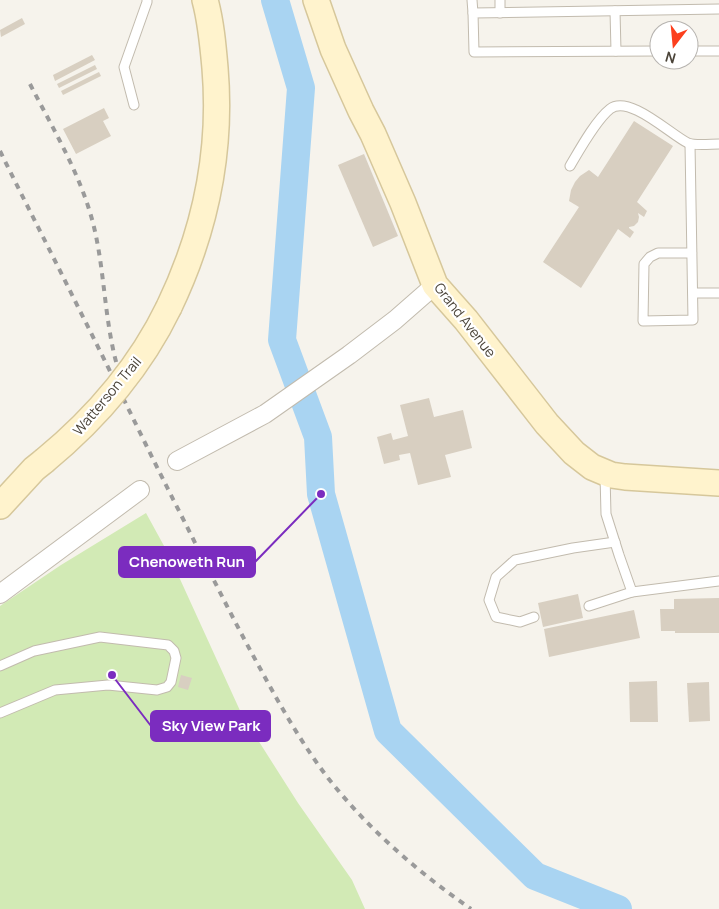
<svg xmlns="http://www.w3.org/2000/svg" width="719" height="909" viewBox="0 0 719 909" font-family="Manrope,sans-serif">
  <rect width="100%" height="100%" fill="#f6f3ec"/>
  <polygon fill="#d2eab5" points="146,513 169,555 242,715 298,803 352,880 365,909 0,909 0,606 61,565"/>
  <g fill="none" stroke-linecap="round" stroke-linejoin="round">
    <polyline stroke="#a9d4f2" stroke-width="28" points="275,0 301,88 282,340 318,437 321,494 388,731 535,876 618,909"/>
  </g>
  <g fill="#d8cfc1">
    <polygon points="22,18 25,24 1,37 0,30"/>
    <polygon points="92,55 95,60 55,81 53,75"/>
    <polygon points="95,65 97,69 59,88 57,84"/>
    <polygon points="99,72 101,76 63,95 61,91"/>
    <polygon points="104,108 109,118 103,121 111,136 76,154 63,129"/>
    <polygon points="634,121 673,146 637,202 647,211 644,217 638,213 639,217 638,222 634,226 629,227 629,228 634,232 630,238 618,229 581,288 543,262 579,207 569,201 571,190 575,182 580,176 589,170 598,177"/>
    <polygon points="364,154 398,236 373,247 338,165"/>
    <polygon points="429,398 434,417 463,410 472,448 445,455 451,477 418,485 410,453 399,455 400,460 384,464 377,437 391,433 393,440 408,436 400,405"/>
    <polygon points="578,594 583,618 543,627 538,603"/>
    <polygon points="719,598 719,633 675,633 675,631 661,631 660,609 674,609 674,599"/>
    <polygon points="634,610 640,638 549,657 544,629"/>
    <polygon points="181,675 192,678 188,690 178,687"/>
    <polygon points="657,681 658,722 630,722 629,682"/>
    <polygon points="709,682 710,721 689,722 687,683"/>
  </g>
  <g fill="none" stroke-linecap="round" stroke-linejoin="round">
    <g stroke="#c2bbae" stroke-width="11">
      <g id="lane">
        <polyline points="472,0 473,13"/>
        <polyline points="500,0 500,13"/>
        <polyline points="615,11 616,51"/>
        <polyline points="659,51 474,52 473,13 719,9"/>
        <polyline points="689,51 719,51"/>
        <polyline points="134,105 124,67 147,2 147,0"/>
        <polyline points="690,144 693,320 643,321 644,264 650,257 658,253 692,253"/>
        <path d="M570,166c10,-17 26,-46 40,-57 19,-15 61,26 78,34 7,3 23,1 31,1"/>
        <polyline points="693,293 719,293"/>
        <polyline points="632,592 719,581"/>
        <polyline points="589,606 632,592 619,555 606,514 605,475"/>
        <polyline points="534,617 520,622 496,617 489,600 496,577 515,560 573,548 615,542"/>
        <polyline points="0,666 34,651 100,637 168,645 174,651 176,658 171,682 167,687 157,690 108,685 55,690 0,713"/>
      </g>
    </g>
    <g stroke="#c2bbae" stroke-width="20">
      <g id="street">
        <polyline points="177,461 265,414 349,355 395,320 435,285"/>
        <polyline points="0,594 140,490"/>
      </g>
    </g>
    <g stroke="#d6c79b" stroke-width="28">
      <g id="secondary">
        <polyline points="316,0 333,49 361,111 373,134 403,203 435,285 466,320 547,424 574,453 592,467 611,475 625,477 719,483"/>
        <path d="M169,307c36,-75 53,-156 46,-239 -2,-23 -4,-46 -10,-68"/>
        <polyline points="0,506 34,469 44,461"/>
      </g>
    </g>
    <use href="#lane" stroke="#fff" stroke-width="9"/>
    <use href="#street" stroke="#fff" stroke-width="18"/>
    <use href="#secondary" stroke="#fff3cd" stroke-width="25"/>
    <g stroke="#9a9a9a" stroke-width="4" stroke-dasharray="6 6" stroke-linecap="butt">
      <path d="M30,84c23,45 50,89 63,139 10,39 11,81 19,121 3,16 8,32 13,47"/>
      <path d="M0,151c26,53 53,105 79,158 33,65 64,131 97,196 28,55 55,111 85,165 20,37 41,74 67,108 40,51 90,94 143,131"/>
    </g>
    <g stroke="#d6c79b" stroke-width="28" stroke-linecap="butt">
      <path id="secondary-bridge" d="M44,461c51,-42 96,-94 125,-154"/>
    </g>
    <use href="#secondary-bridge" stroke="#fff3cd" stroke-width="25"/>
  </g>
  <g text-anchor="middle" stroke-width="4.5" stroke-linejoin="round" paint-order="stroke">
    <g font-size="14" fill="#4b4439" stroke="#fff">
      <text transform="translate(465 320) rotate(52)" y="5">Grand Avenue</text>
      <text transform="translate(107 396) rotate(-50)" y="5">Watterson Trail</text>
    </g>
  </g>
  <path fill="none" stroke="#7b2cbf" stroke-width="2" d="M321 494L255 562M112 675L151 726"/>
  <g fill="#7b2cbf" stroke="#fff" stroke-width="2">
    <circle cx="321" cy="494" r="5"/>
    <circle cx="112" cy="675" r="5"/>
  </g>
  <g fill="#7b2cbf" stroke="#7b2cbf" stroke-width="2">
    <rect x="119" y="547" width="136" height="30" rx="5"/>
    <rect x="151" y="711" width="119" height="30" rx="5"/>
  </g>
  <g font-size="15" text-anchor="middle" font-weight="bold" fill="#fff">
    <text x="187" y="567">Chenoweth Run</text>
    <text x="211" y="731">Sky View Park</text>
  </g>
  <g transform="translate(674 45) rotate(196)"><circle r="24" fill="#ffffff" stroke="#b7b4b0"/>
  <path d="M0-4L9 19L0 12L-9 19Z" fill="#fc3f1d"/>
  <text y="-8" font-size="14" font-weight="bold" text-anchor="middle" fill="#4b4439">N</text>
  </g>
</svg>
